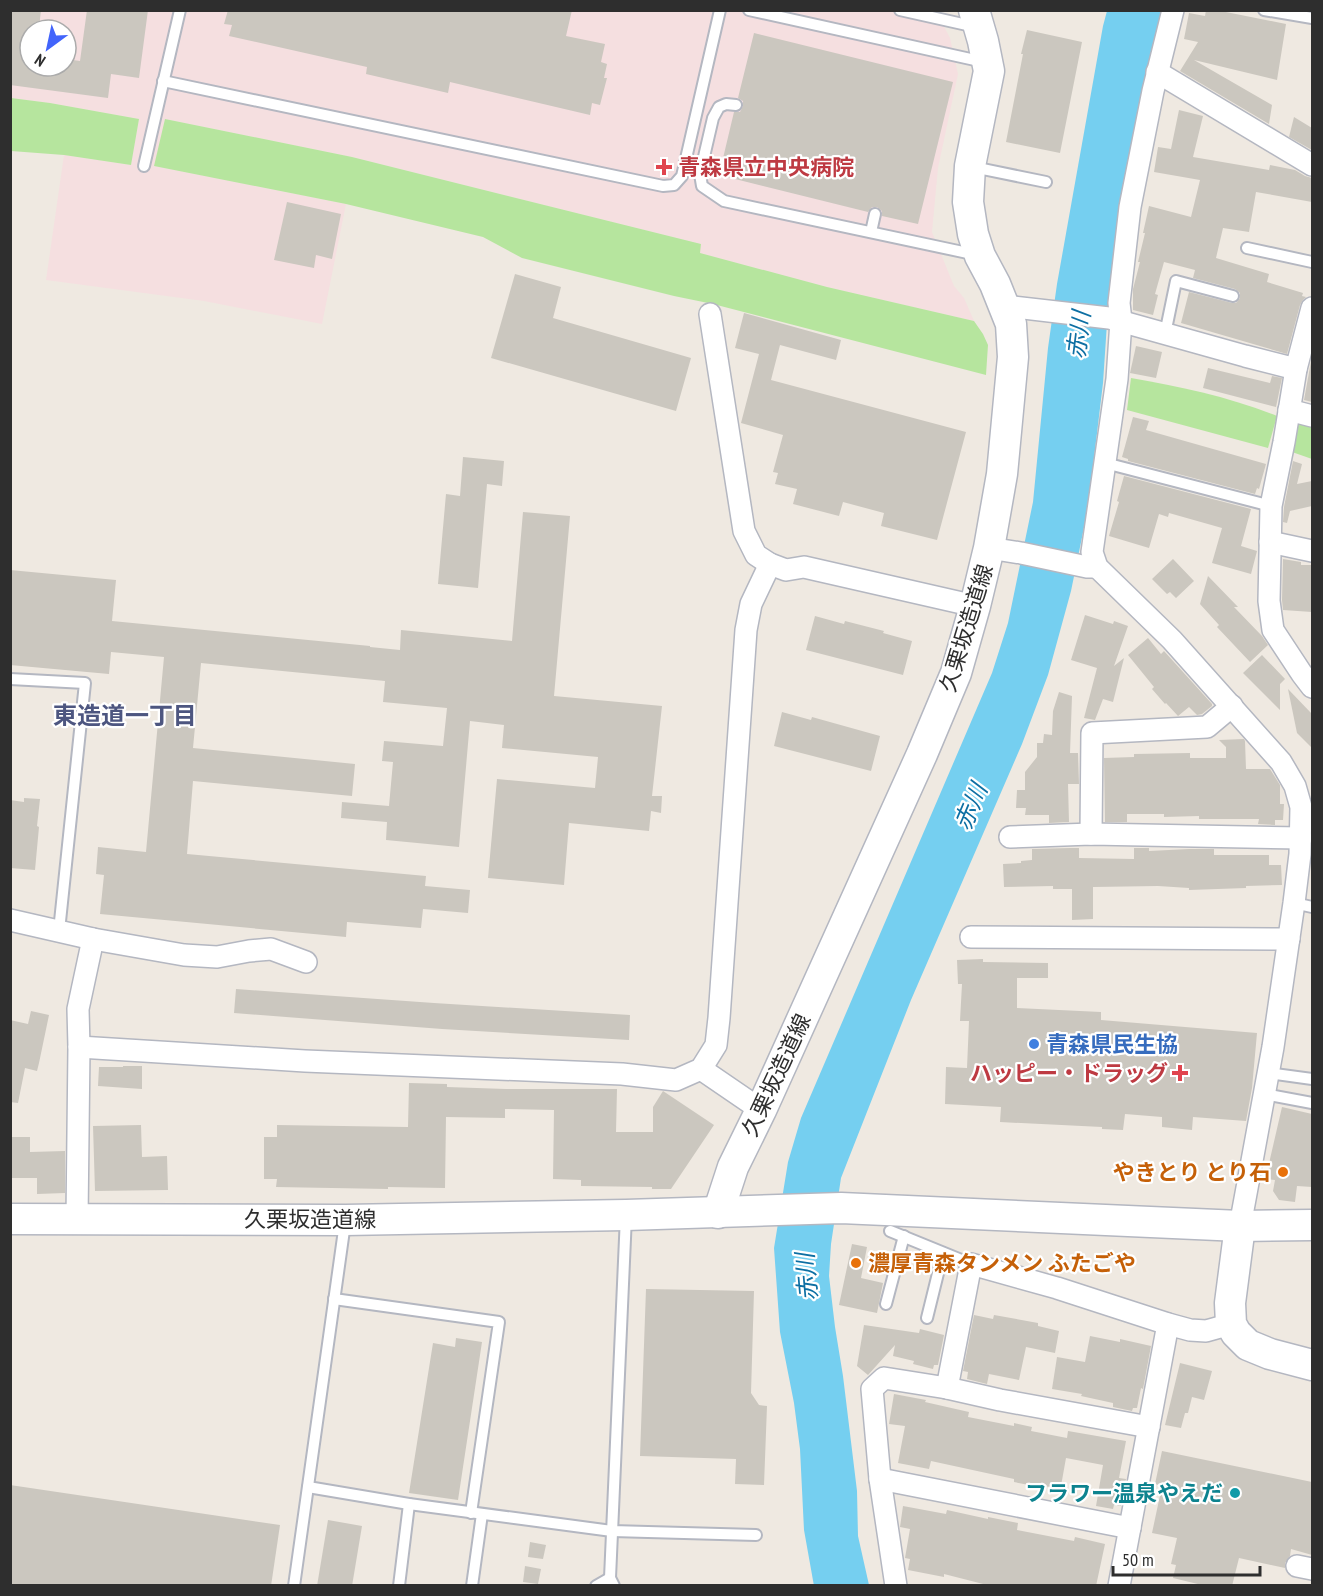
<svg xmlns="http://www.w3.org/2000/svg" width="1323" height="1596" viewBox="0 0 1323 1596" font-family="'PT Sans Narrow','Noto Sans JP',sans-serif">
  <rect width="100%" height="100%" fill="#efe9e1"/>
  <path fill="#f5dfe0" fill-rule="evenodd" d="M11,11h925l14,27 8,36 -20,94 -6,64 22,54 10,12 10,23 -147,-34 -128,-34 2,-9 -349,-87 -187,-38 -10,47 191,38 -24,120 -118,-23 -158,-21 18,-125 67,10 8,-46 -89,-16 -39,-5zM30,30h36v36h-36z"/>
  <g fill="#b6e59e">
    <polygon points="11,98 50,103 139,119 131,165 64,155 11,151"/>
    <polygon points="165,119 352,157 701,244 700,253 827,287 974,321 983,334 988,345 986,375 713,304 674,296 522,258 483,237 346,204 154,166"/>
    <path d="M1131,378c50,9 99,19 146,38l-9,32 -141,-38z"/>
    <polygon points="1299,422 1312,425 1312,459 1292,452"/>
  </g>
  <polygon fill="#75cff0" points="1107,11 1164,11 1121,222 1108,308 1103,383 1088,508 1071,591 1048,675 1022,744 911,1000 841,1178 831,1244 829,1276 835,1327 843,1376 857,1491 858,1536 869,1585 814,1586 804,1530 800,1449 794,1403 780,1332 774,1248 788,1162 801,1118 992,673 1008,623 1033,502 1048,348 1057,284 1103,26"/>
  <g fill="#cbc7bf">
    <polygon points="10,10 41,10 39,28 30,26 30,66 66,66 66,59 80,61 87,10 148,10 139,78 111,74 108,98 10,85"/>
    <polygon points="228,10 572,10 566,36 605,44 601,62 607,64 604,78 607,78 600,105 592,103 590,115 450,82 448,93 366,74 367,67 229,36 232,25 224,24"/>
    <polygon points="1206,10 1216,10 1286,24 1277,80 1194,60 1272,105 1269,124 1180,71 1198,42 1184,39 1189,13 1205,16"/>
    <polygon points="1027,30 1082,42 1060,153 1006,142 1023,54 1021,54"/>
    <polygon points="754,33 953,82 918,224 882,216 882,211 877,207 872,207 868,212 719,175 734,112 740,112 743,106 743,101 738,98"/>
    <polygon points="1179,110 1203,116 1193,157 1269,170 1270,165 1295,170 1305,176 1312,178 1312,202 1256,192 1249,232 1223,228 1216,258 1269,274 1267,282 1303,293 1302,296 1306,297 1303,300 1300,305 1287,354 1181,323 1189,292 1232,303 1236,303 1240,298 1240,293 1235,289 1193,278 1195,270 1164,262 1155,294 1158,295 1153,315 1133,310 1133,289 1140,262 1138,262 1145,233 1143,233 1149,206 1191,217 1200,180 1154,172 1158,147 1171,149"/>
    <polygon points="1294,117 1312,128 1312,150 1289,137"/>
    <polygon points="287,202 341,214 332,259 316,255 314,268 274,260"/>
    <polygon points="515,274 561,287 553,318 691,358 676,411 491,358"/>
    <polygon points="744,313 841,340 836,360 780,345 771,380 966,432 937,540 881,526 884,513 843,502 839,516 793,504 797,489 775,484 778,473 773,472 783,435 741,423 759,354 735,348"/>
    <polygon points="1136,346 1162,352 1156,378 1130,373"/>
    <polygon points="1312,356 1312,402 1304,400"/>
    <polygon points="1208,368 1270,383 1272,376 1282,378 1276,407 1203,388"/>
    <polygon points="1133,417 1149,421 1146,430 1266,464 1259,489 1257,488 1255,494 1128,461 1128,459 1122,457"/>
    <polygon points="463,457 504,461 502,486 487,484 478,588 438,584 446,494 460,496"/>
    <polygon points="1293,461 1302,464 1297,484 1312,481 1312,506 1290,511 1287,523 1283,522 1284,507"/>
    <polygon points="1124,476 1251,509 1241,546 1257,551 1251,574 1212,563 1222,528 1169,513 1168,517 1159,514 1149,548 1109,536 1119,502 1117,501"/>
    <polygon points="523,512 570,516 554,696 662,706 652,796 662,796 661,813 651,811 649,831 569,823 564,885 488,878 497,779 595,788 598,757 502,748 504,725 470,721 459,847 386,840 387,822 341,818 342,802 389,806 393,762 382,761 384,741 443,746 447,708 383,702 385,681 201,663 193,748 355,764 352,796 193,781 187,854 426,876 425,886 470,890 468,913 423,909 421,928 347,922 346,937 100,914 104,875 96,874 98,847 146,852 164,657 111,652 109,674 10,665 10,570 116,580 112,621 370,646 370,647 400,650 401,630 512,641"/>
    <polygon points="1173,559 1194,581 1176,598 1170,592 1167,594 1152,579"/>
    <polygon points="1283,559 1301,562 1301,565 1312,565 1312,612 1283,610 1282,600"/>
    <polygon points="1208,576 1238,607 1234,607 1262,636 1268,645 1250,662 1217,627 1219,625 1200,604"/>
    <polygon points="1085,615 1113,624 1114,621 1128,626 1114,666 1124,658 1113,702 1103,699 1095,720 1084,718 1097,668 1071,660"/>
    <polygon points="815,616 844,624 845,621 884,631 883,633 912,641 903,675 806,650"/>
    <polygon points="1148,638 1161,654 1164,651 1212,704 1212,706 1202,714 1197,715 1189,707 1178,716 1166,703 1165,704 1152,689 1154,687 1128,655"/>
    <polygon points="1262,655 1285,679 1280,684 1280,710 1243,673"/>
    <polygon points="1288,689 1312,714 1312,748 1297,733"/>
    <polygon points="1059,692 1072,696 1070,753 1078,753 1079,784 1068,784 1069,822 1049,823 1049,815 1025,815 1026,808 1016,808 1017,790 1025,790 1025,772 1037,757 1037,743 1043,743 1044,734 1052,735 1053,711"/>
    <polygon points="782,712 811,720 812,717 880,736 871,771 774,746"/>
    <polygon points="1244,739 1245,741 1246,769 1270,769 1280,785 1280,804 1284,804 1283,820 1275,820 1275,825 1258,824 1259,819 1199,819 1199,816 1164,817 1164,814 1127,814 1127,822 1105,822 1104,758 1134,757 1134,754 1190,753 1190,758 1226,758 1226,747 1219,740"/>
    <polygon points="24,798 40,799 37,826 39,827 35,870 10,868 10,800 24,802"/>
    <polygon points="1070,848 1079,848 1079,858 1134,859 1134,848 1149,848 1149,851 1189,849 1214,849 1214,855 1269,855 1269,865 1281,865 1282,885 1246,886 1246,888 1189,890 1189,888 1158,886 1093,887 1093,919 1072,920 1072,889 1053,889 1053,886 1004,887 1003,864 1021,863 1021,861 1032,860 1032,849"/>
    <polygon points="983,959 983,962 1048,963 1048,978 1017,978 1017,1008 1101,1012 1101,1020 1257,1033 1252,1088 1246,1121 1193,1117 1192,1130 1162,1127 1162,1117 1125,1114 1123,1130 1102,1129 1102,1127 1000,1122 1001,1107 945,1104 946,1067 967,1068 969,1021 960,1021 962,984 958,984 957,960"/>
    <polygon points="236,989 434,1003 630,1015 629,1040 442,1029 234,1013"/>
    <polygon points="31,1011 49,1015 39,1063 37,1071 25,1068 18,1103 10,1102 10,1020 28,1024"/>
    <polygon points="123,1066 142,1066 142,1089 98,1086 99,1067 123,1067"/>
    <polygon points="409,1083 447,1084 447,1087 506,1089 617,1089 616,1132 653,1132 653,1107 663,1091 714,1125 671,1189 652,1189 652,1187 581,1186 581,1180 553,1179 554,1110 505,1109 505,1118 446,1117 445,1188 388,1187 388,1189 276,1187 277,1179 264,1179 264,1137 277,1137 277,1125 408,1127"/>
    <polygon points="1282,1107 1312,1114 1312,1187 1297,1186 1295,1202 1279,1200 1273,1191 1275,1180 1267,1179 1270,1159"/>
    <polygon points="141,1125 142,1157 167,1156 168,1190 95,1191 93,1126"/>
    <polygon points="10,1137 30,1137 30,1152 65,1151 65,1193 37,1194 37,1178 11,1178"/>
    <polygon points="852,1244 867,1247 861,1278 883,1283 877,1313 839,1305"/>
    <polygon points="646,1289 754,1291 751,1393 759,1405 767,1406 764,1485 735,1484 736,1459 640,1456"/>
    <polygon points="974,1315 993,1319 994,1315 1038,1323 1038,1326 1059,1331 1055,1353 1026,1347 1019,1380 989,1374 987,1384 967,1379 968,1372 963,1371"/>
    <polygon points="864,1325 919,1333 920,1329 944,1335 938,1365 934,1365 933,1369 913,1364 914,1361 893,1356 895,1345 868,1375 857,1366"/>
    <polygon points="1090,1336 1120,1342 1120,1339 1151,1346 1143,1389 1141,1388 1137,1408 1133,1408 1132,1411 1113,1407 1113,1403 1081,1396 1082,1394 1052,1389 1057,1357 1085,1362"/>
    <polygon points="456,1338 482,1342 458,1500 409,1493 433,1343 455,1347"/>
    <polygon points="1180,1363 1212,1371 1204,1400 1192,1397 1188,1413 1185,1413 1181,1428 1165,1425"/>
    <polygon points="894,1394 926,1400 925,1402 969,1412 968,1417 1014,1426 1014,1423 1032,1427 1031,1431 1067,1438 1068,1431 1126,1441 1119,1478 1126,1479 1121,1506 1114,1505 1113,1509 1096,1506 1103,1465 1066,1458 1061,1486 1039,1487 1014,1482 1014,1479 931,1461 929,1469 898,1463 905,1426 889,1424"/>
    <polygon points="1162,1451 1312,1482 1312,1555 1291,1549 1290,1556 1285,1563 1285,1568 1239,1558 1232,1586 1206,1586 1173,1578 1176,1565 1171,1564 1177,1538 1152,1533 1162,1486 1155,1484"/>
    <polygon points="10,1485 280,1525 271,1586 10,1586"/>
    <polygon points="903,1506 946,1514 947,1510 988,1519 988,1517 1018,1523 1017,1530 1074,1541 1075,1537 1105,1544 1096,1586 991,1586 944,1574 944,1577 908,1570 910,1559 905,1558 910,1529 900,1527"/>
    <polygon points="328,1520 362,1526 352,1586 317,1586"/>
    <polygon points="530,1542 546,1545 543,1559 528,1557"/>
    <polygon points="525,1566 541,1569 538,1584 523,1582"/>
  </g>
  <g fill="none" stroke-linecap="round" stroke-linejoin="round">
    <g stroke="#b4b7c1" stroke-width="14">
      <g id="lane">
        <polyline points="749,10 984,62"/>
        <polyline points="900,10 976,27"/>
        <polyline points="1264,10 1312,18"/>
        <polyline points="163,81 663,186 674,185 682,176 720,10"/>
        <polyline points="736,105 726,104 719,107 713,118 700,174 702,186 724,201 977,255"/>
        <polyline points="144,166 180,10"/>
        <polyline points="973,167 1046,182"/>
        <polyline points="871,232 875,214"/>
        <polyline points="1247,248 1312,262"/>
        <polyline points="1165,334 1176,281 1233,296"/>
        <polyline points="1105,463 1271,506"/>
        <polyline points="10,679 85,683 59,931"/>
        <polyline points="1294,903 1312,907"/>
        <polyline points="1268,1073 1312,1079"/>
        <polyline points="1264,1094 1312,1103"/>
        <polyline points="890,1231 971,1264"/>
        <polyline points="334,1299 499,1322 471,1513"/>
        <polyline points="886,1304 904,1236"/>
        <polyline points="927,1318 943,1253"/>
        <polyline points="308,1487 409,1504 612,1531 756,1535"/>
        <polyline points="294,1586 345,1223"/>
        <polyline points="399,1586 409,1504"/>
        <polyline points="472,1586 482,1514"/>
        <polyline points="596,1586 610,1578"/>
        <polyline points="614,1586 610,1578 626,1216"/>
      </g>
    </g>
    <g stroke="#b4b7c1" stroke-width="24">
      <g id="street">
        <polyline points="1173,10 1153,91 1130,207 1119,303 1121,321 1117,379 1092,552 1097,567 1172,640 1281,762 1295,786 1301,807 1300,854 1294,903 1273,1047 1240,1226"/>
        <polyline points="1157,72 1312,165"/>
        <polyline points="1005,306 1109,318 1245,356 1296,369"/>
        <polyline points="1312,308 1296,369 1284,442 1271,506 1269,601 1273,630 1302,674 1312,687"/>
        <polyline points="710,314 744,531 756,555 770,564 786,570 804,567 975,606"/>
        <polyline points="1289,410 1312,416"/>
        <polyline points="1270,542 1312,551"/>
        <polyline points="989,548 1021,553 1087,567 1097,567"/>
        <polyline points="1091,834 1092,733 1207,727 1232,706"/>
        <polyline points="1010,837 1091,834 1301,838"/>
        <polyline points="10,920 93,939 184,955 217,957 249,951 271,949 306,962"/>
        <polyline points="971,937 1289,939"/>
        <polyline points="79,1047 305,1061 622,1074 676,1080 701,1069 716,1045 719,1018 746,630 751,604 770,564"/>
        <polyline points="701,1069 761,1110"/>
        <polyline points="77,1219 79,1047 78,1009 93,939"/>
        <polyline points="947,1388 971,1264 1057,1288 1168,1324 1190,1330 1206,1331 1231,1324"/>
        <polyline points="880,1479 1130,1528"/>
        <polyline points="1297,1566 1312,1569"/>
        <polyline points="896,1586 880,1479 872,1389 884,1378 947,1388 1000,1400 1149,1427"/>
        <polyline points="1119,1586 1168,1324"/>
      </g>
    </g>
    <g stroke="#b4b7c1" stroke-width="33">
      <g id="secondary">
        <polyline points="718,1213 733,1167 761,1110 922,754 956,673 975,606 989,548 1002,474 1013,357 1011,324 995,284 980,256 973,234 968,202 970,166 989,71 983,41 974,10"/>
        <polyline points="10,1219 345,1220 626,1215 841,1208 1240,1226 1312,1225"/>
        <polyline points="1240,1226 1230,1303 1231,1324 1236,1333 1248,1345 1270,1354 1312,1365"/>
      </g>
    </g>
    <use href="#lane" stroke="#fff" stroke-width="10"/>
    <use href="#street" stroke="#fff" stroke-width="21"/>
    <use href="#secondary" stroke="#fff" stroke-width="30"/>
  </g>
  <g fill="#e0444e" stroke="#fff" stroke-width="2">
    <path d="M661 158h6v6h6v6h-6v6h-6v-6h-6v-6h6z"/>
    <path d="M1177 1064h6v6h6v6h-6v6h-6v-6h-6v-6h6z"/>
  </g>
  <circle fill="#3f7fe0" stroke="#fff" stroke-width="2" cx="1034" cy="1044" r="6"/>
  <g fill="#e8710a" stroke="#fff" stroke-width="2">
    <circle cx="1283" cy="1172" r="6"/>
    <circle cx="856" cy="1263" r="6"/>
  </g>
  <circle fill="#0f9aa8" stroke="#fff" stroke-width="2" cx="1235" cy="1493" r="6"/>
  <g text-anchor="middle" stroke-width="4.5" stroke-linejoin="round" paint-order="stroke">
    <g font-size="22" font-weight="bold" fill="#be3a42" stroke="#fff" text-anchor="start">
      <text x="678" y="175">青森県立中央病院</text>
      <text x="1168" y="1081" text-anchor="end">ハッピー・ドラッグ</text>
    </g>
    <g font-size="22" fill="#2e2e2e" stroke="#fff">
      <text transform="translate(966 628) rotate(-73)" y="8">久栗坂造道線</text>
      <text transform="translate(776 1075) rotate(-65)" y="8">久栗坂造道線</text>
      <text x="310" y="1227">久栗坂造道線</text>
    </g>
    <g font-size="22" font-weight="bold" fill="#366cbe" stroke="#fff" text-anchor="start">
      <text x="1046" y="1052">青森県民生協</text>
    </g>
    <g font-size="22" font-weight="bold" fill="#c56008" stroke="#fff" text-anchor="end">
      <text x="1271" y="1180">やきとり とり石</text>
      <text x="868" y="1271" text-anchor="start">濃厚青森タンメン ふたごや</text>
    </g>
    <g font-size="22" font-weight="bold" fill="#0d838f" stroke="#fff" text-anchor="end">
      <text x="1223" y="1501">フラワー温泉やえだ</text>
    </g>
    <g font-size="24" font-style="italic" fill="#0d6fa3" stroke="#fff">
      <text transform="translate(1079 335) rotate(-83)" y="8">赤川</text>
      <text transform="translate(971 807) rotate(-67)" y="8">赤川</text>
      <text transform="translate(807 1277) rotate(-95)" y="8">赤川</text>
    </g>
    <g font-size="24" font-weight="bold" fill="#4d5680" stroke="#fff">
      <text x="125" y="724">東造道一丁目</text>
    </g>
  </g>
  <rect width="1323" height="1596" fill="none" stroke="#2e2e2e" stroke-width="24"/>
  <g transform="translate(48 48) rotate(213)"><circle r="28" fill="#ffffff" stroke="#ababab" stroke-width="1.5"/>
  <path d="M0-4.5L10 22L0 15L-10 22Z" fill="#4264fb"/>
  <text y="-9" font-size="16" font-weight="bold" text-anchor="middle" fill="#2e2e2e">N</text>
  </g>
  <path d="M1113 1566v9h147v-9" fill="none" stroke="#2e2e2e" stroke-width="3"/>
  <text x="1122" y="1566" font-size="18" fill="#2e2e2e" stroke="#ffffff" stroke-width="4.5" paint-order="stroke">50 m</text>
</svg>
